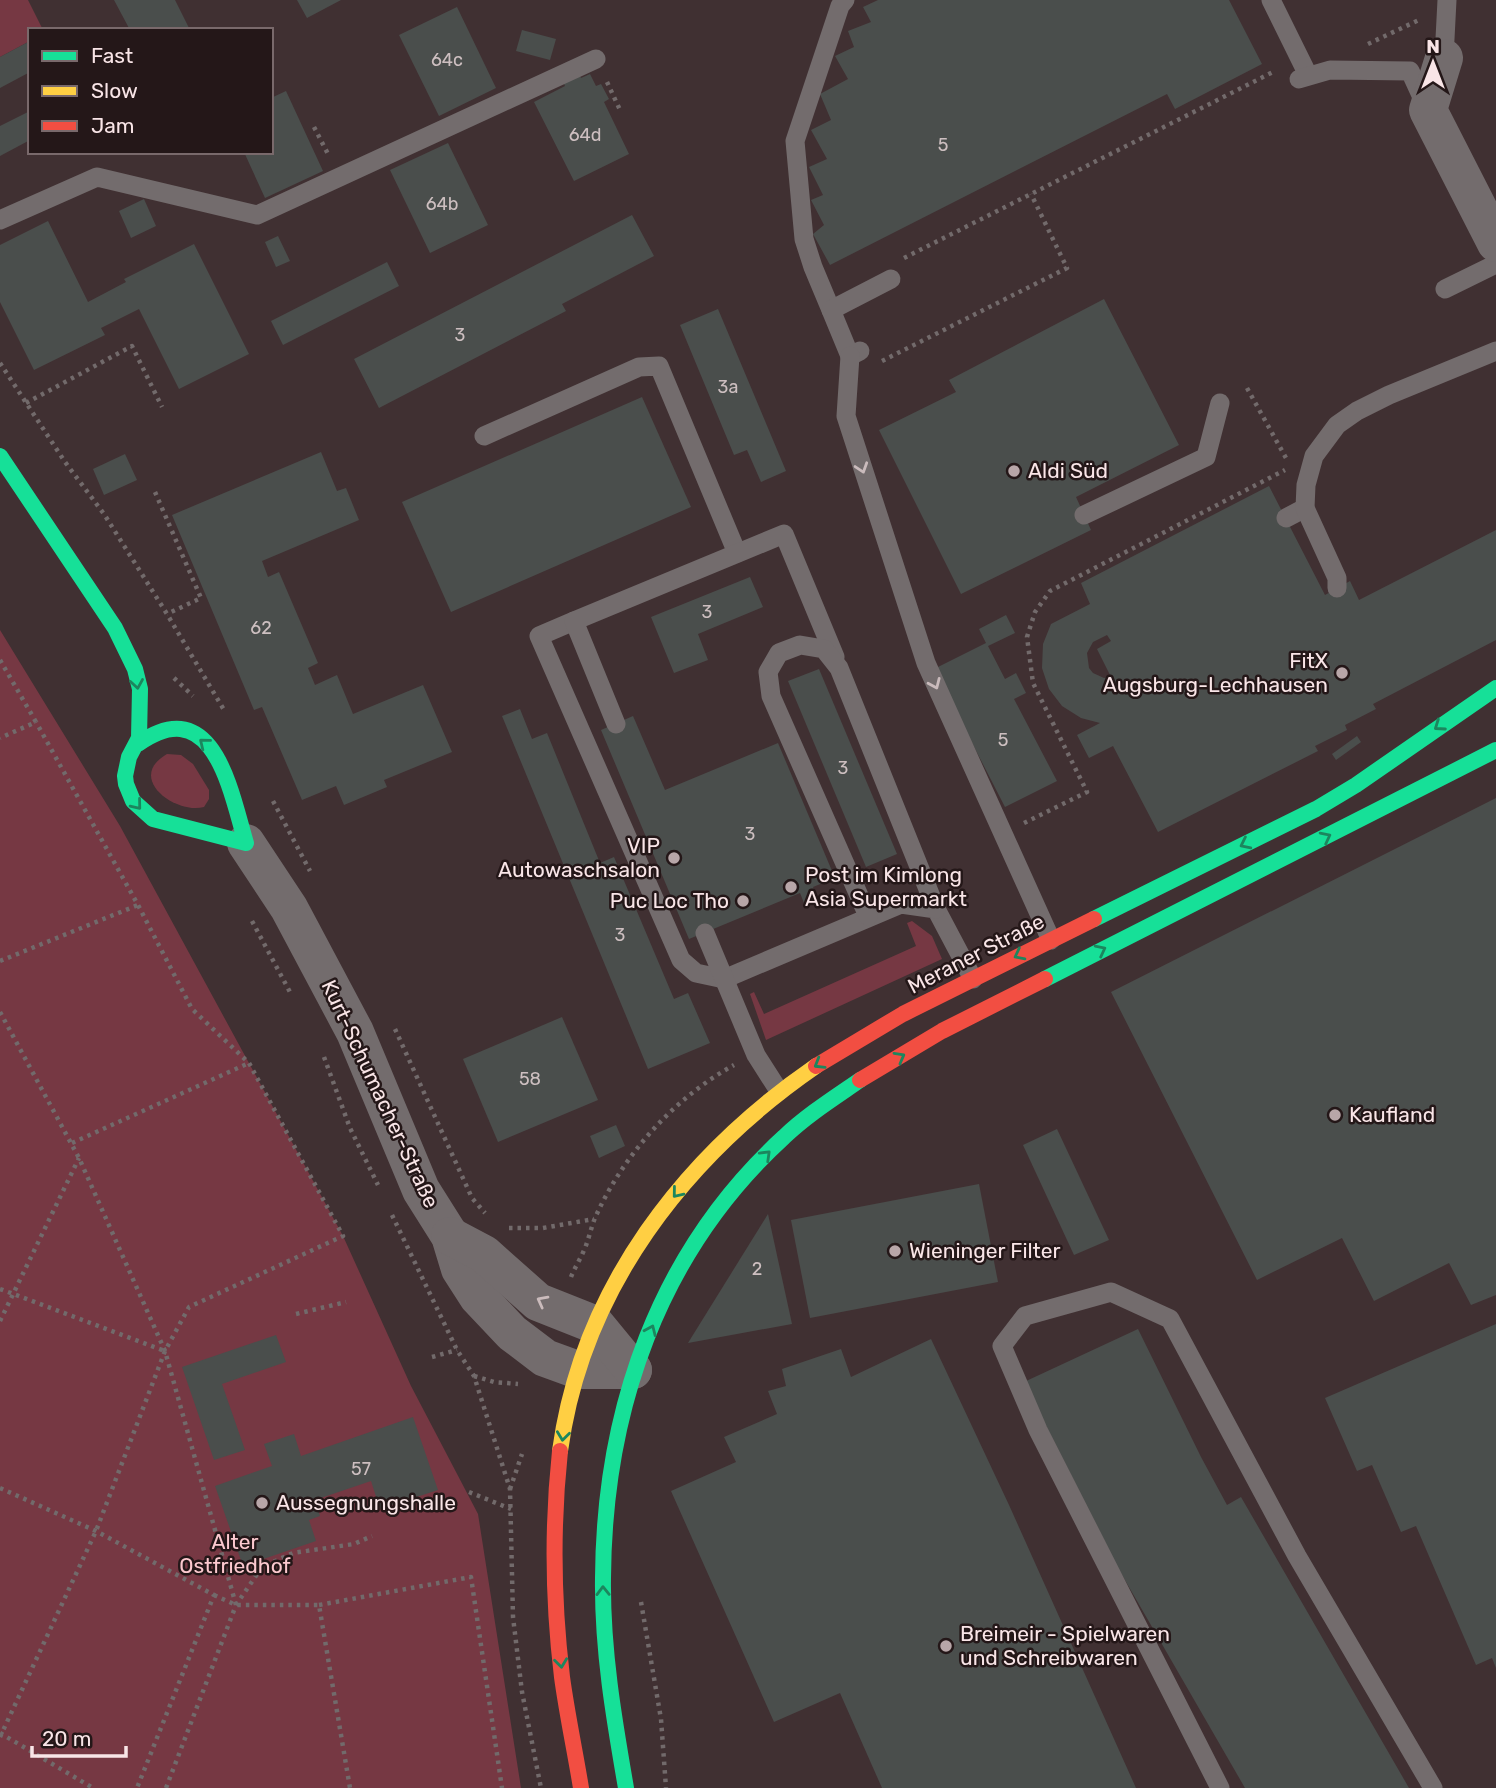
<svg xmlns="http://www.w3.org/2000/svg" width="1496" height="1788" viewBox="0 0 1496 1788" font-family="Rubik,sans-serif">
  <rect width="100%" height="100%" fill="#403032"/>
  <g fill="#763843">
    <polygon points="0,0 28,0 43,30 30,30 30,41 0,57"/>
    <polygon points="0,630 120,826 343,1236 411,1386 478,1514 521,1788 0,1788"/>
    <path d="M167,754l14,1 12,9 16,26v9l-5,8c-28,8 -79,-29 -37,-53z"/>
    <polygon points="912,921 932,936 942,959 766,1040 750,994 754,992 764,1014 916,946 907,923"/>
  </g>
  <g fill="#4a4e4c" fill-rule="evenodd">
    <polygon points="114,0 175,0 190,30 130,30"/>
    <polygon points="297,0 341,0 307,18"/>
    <polygon points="878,0 1229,0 1262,64 1175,109 1167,94 830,265 813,234 824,225 811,200 823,195 809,167 827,159 811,130 831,120 820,94 848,79 835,56 854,47 848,31 871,22 863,7"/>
    <polygon points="457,7 496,88 439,116 399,35"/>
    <polygon points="522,30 556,39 550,60 516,51"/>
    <polygon points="30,41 30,72 0,88 0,57"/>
    <polygon points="578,71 581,78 590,74 596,86 601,84 609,99 604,102 629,154 574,181 534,102 565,86 562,79"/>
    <polygon points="286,91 323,171 265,198 244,152 271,152 271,98"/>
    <polygon points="30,111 30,140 0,156 0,126"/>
    <polygon points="448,143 488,225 430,253 390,170"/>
    <polygon points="144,199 156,226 131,238 119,211"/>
    <polygon points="632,215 654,256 562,304 566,311 379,408 354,359"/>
    <polygon points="48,221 88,302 126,282 124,279 194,244 249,354 179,389 139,309 101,328 105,335 34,370 0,302 0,245"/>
    <polygon points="278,236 290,261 276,267 265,242"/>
    <polygon points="387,262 399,286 283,345 271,321"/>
    <polygon points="1104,299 1179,445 1076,497 1091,530 961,594 879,430 956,392 949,380"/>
    <polygon points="718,309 786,471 761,482 747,450 734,455 680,325"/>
    <polygon points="642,397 691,507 451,612 402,502"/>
    <polygon points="321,452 337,491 346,488 359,520 262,561 268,577 279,572 318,663 308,668 315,685 337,675 353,714 423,685 452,752 384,780 387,787 344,805 336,786 302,800 262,707 254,710 172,515"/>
    <polygon points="125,454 137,480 104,495 93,469"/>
    <path d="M1269,486l56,109 25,-14 9,19 137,-70v110l-123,64 3,5 -31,16 2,5 -32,16 3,5 -160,81 -45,-86 -24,12 -12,-23 23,-12 -19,-5 -19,-12 -13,-17 -7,-21 1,-24 8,-20 39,-20 -9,-21zM1107,635l4,6 -14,8 14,28 -7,1 -11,-5 -4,-5 -2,-15 6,-11z"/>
    <polygon points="750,577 763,607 698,634 708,660 674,673 651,617"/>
    <polygon points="1006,615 1015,633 988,646 1005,679 1016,673 1026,693 1014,699 1057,781 1005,807 934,669 986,643 979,629"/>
    <polygon points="819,669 897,854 866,867 788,681"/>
    <polygon points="520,709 532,739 547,733 600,863 614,857 674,999 688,993 710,1043 648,1069 502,716"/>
    <polygon points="633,716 665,790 778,743 835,878 813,887 817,897 804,903 800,893 689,939 601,730"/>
    <polygon points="1357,736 1361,742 1336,760 1332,754"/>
    <polygon points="1496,798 1496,1295 1471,1305 1449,1263 1374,1301 1342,1238 1257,1280 1111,992"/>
    <polygon points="562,1017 598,1100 498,1142 463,1059"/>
    <polygon points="616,1125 625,1146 599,1158 590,1136"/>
    <polygon points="1057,1129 1109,1240 1074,1255 1023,1145"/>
    <polygon points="979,1184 998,1282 810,1318 791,1220"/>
    <polygon points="768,1214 792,1324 688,1343"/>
    <polygon points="1496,1324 1496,1668 1492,1658 1476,1665 1416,1526 1401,1532 1372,1465 1357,1471 1325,1398"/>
    <polygon points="1138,1329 1201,1457 1227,1505 1241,1497 1409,1788 1245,1788 1118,1568 1024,1382"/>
    <polygon points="276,1335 286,1362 222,1384 245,1450 214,1460 182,1367"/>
    <polygon points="931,1339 1009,1505 1136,1788 882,1788 840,1693 774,1722 671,1491 736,1462 724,1437 777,1414 768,1391 786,1386 782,1369 841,1349 851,1377"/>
    <polygon points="413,1417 438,1490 380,1509 371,1481 315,1500 320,1516 309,1520 316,1541 243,1566 215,1486 272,1466 264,1444 294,1434 301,1456"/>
  </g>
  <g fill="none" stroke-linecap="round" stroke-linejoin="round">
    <g stroke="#726a6b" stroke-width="4.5" stroke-dasharray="3.5 5" stroke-linecap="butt">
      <polyline points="1368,44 1421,19"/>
      <polyline points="607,82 620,110"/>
      <polyline points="314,127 328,154"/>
      <polyline points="904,258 1275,71"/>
      <polyline points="882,361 1067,268 1031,194"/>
      <polyline points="0,363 65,462 104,514 167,614 224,710"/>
      <polyline points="1247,388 1286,458"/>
      <polyline points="26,403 132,346 162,407"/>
      <polyline points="155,492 201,598 167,614"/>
      <polyline points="0,660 36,722 0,738"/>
      <polyline points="174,678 193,696"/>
      <polyline points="273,801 310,871"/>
      <polyline points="1024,823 1087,792 1033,683 1027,637 1035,612 1050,591 1285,470"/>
      <polyline points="252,921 291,994"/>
      <polyline points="0,961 138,905"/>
      <polyline points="0,1012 79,1158 165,1351 236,1605"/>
      <polyline points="395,1029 472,1198 485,1213"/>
      <polyline points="324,1057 350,1128 378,1185"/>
      <polyline points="72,1143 249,1063"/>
      <polyline points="392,1215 457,1350 474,1376 510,1489 513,1617 522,1692 541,1788"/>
      <polyline points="509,1228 543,1228 594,1219"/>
      <path d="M571,1277c4,-10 10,-19 14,-29 4,-10 6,-20 10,-30 28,-63 79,-120 139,-153"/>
      <polyline points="0,1289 165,1351"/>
      <polyline points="296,1314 346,1302"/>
      <polyline points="0,1321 79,1158"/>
      <polyline points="432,1357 457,1350"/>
      <polyline points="474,1376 494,1382 518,1384"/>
      <polyline points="0,1488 96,1531 214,1595 137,1788"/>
      <polyline points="510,1489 522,1454"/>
      <polyline points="469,1492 511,1509"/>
      <polyline points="214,1595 236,1605 319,1605 350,1788"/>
      <polyline points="641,1602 661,1719 666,1788"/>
      <polyline points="319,1605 471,1577 502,1788"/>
      <polyline points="0,1733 93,1788"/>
      <polyline points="0,1737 96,1531 165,1351 189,1307 343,1236 249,1063 192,1009 138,905 36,722"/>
      <polyline points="166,1788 236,1605 262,1567 293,1553 354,1544 372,1536"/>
    </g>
    <g stroke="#736c6d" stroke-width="19">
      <polyline points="1271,0 1308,75"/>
      <polyline points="1444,58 1447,0"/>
      <polyline points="1299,79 1330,70 1410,71 1426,106"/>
      <polyline points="0,220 97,177 257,215 596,59"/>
      <polyline points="1445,289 1496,264"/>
      <polyline points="831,310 813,267 804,239 795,141 840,6 845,0"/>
      <polyline points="860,351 850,356 831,310 891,279"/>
      <polyline points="850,356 846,416 926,663 1051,940"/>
      <polyline points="484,436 639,367 659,366 737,553"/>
      <polyline points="1084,515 1206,457 1220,403"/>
      <polyline points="1286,518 1305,508"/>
      <polyline points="1337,588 1337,578 1305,508 1306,485 1314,456 1337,425 1357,411 1389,395 1496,351"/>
      <polyline points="574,621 539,636 681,960 696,973 724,979 901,904 936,909 973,979"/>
      <polyline points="616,724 574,621 784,534 835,657"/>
      <polyline points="868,916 771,696 768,672 779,653 800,645 824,649 839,668 936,909"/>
      <polyline points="705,933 756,1055 779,1091"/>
      <polyline points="1220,1788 1038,1430 1002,1346 1025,1316 1111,1292 1170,1319 1297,1556 1433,1788"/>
    </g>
    <g stroke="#736c6d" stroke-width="38">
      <polyline points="1444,58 1428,110 1496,243"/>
      <polyline points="246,843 289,908 355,1032 421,1190 450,1236 460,1269 478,1297 512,1333 545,1358 578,1370 633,1370"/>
      <polyline points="450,1236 484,1254 538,1302 596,1325 633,1370"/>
    </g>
    <g stroke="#16e098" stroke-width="16">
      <path d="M0,456l115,172 20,41 5,20 -1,49 -10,19 -4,19 1,8 7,17 20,18 93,24c-15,-50 -32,-153 -108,-99"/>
      <polyline points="1094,919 1316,809 1356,785 1496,688"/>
      <polyline points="1045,979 1496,750"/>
      <path d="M626,1788c-12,-69 -24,-139 -23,-210 1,-167 55,-326 181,-441 23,-22 50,-39 76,-57"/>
    </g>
    <path stroke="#ffcf43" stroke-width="16" d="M560,1451c22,-162 124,-294 256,-385"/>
    <g stroke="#f24e42" stroke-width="16">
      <polyline points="816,1066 903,1014 1094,919"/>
      <polyline points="860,1080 942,1031 1045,979"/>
      <path d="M560,1451c-8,75 -7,151 2,226 5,37 13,74 19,111"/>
    </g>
  </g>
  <defs><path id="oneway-chevron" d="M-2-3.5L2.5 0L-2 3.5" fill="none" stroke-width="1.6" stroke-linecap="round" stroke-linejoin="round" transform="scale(1.75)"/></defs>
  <g stroke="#cabbbc">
    <use href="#oneway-chevron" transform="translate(862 468) rotate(72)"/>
    <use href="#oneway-chevron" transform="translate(935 684) rotate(66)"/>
    <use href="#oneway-chevron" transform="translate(542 1301) rotate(-152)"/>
  </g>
  <g stroke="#1c865e">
    <use href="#oneway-chevron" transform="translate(137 684) rotate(81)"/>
    <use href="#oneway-chevron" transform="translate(1439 726) rotate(145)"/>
    <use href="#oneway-chevron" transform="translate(204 743) rotate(-141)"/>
    <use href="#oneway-chevron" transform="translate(137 805) rotate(51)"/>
    <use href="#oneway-chevron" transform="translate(1326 837) rotate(-27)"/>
    <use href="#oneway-chevron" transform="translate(1245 844) rotate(154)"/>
    <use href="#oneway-chevron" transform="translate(1101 950) rotate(-27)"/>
    <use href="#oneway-chevron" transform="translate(1019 955) rotate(153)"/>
    <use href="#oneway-chevron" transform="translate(900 1057) rotate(-29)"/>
    <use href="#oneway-chevron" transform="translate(819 1064) rotate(149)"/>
    <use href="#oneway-chevron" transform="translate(766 1155) rotate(-44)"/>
    <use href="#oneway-chevron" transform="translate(677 1193) rotate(129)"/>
    <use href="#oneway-chevron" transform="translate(651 1330) rotate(-66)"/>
    <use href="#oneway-chevron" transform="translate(563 1436) rotate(97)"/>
    <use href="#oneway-chevron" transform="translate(603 1591) rotate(-91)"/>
    <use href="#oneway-chevron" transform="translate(561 1663) rotate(83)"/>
  </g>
  <g fill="#b8a6a8" stroke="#241718" stroke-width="2.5">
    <circle cx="1014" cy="471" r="7"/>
    <circle cx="1342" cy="673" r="7"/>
    <circle cx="674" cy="858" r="7"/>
    <circle cx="791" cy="887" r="7"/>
    <circle cx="743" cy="901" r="7"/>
    <circle cx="1335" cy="1115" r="7"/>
    <circle cx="895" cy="1251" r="7"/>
    <circle cx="262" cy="1503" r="7"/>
    <circle cx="946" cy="1646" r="7"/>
  </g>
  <g text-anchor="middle" stroke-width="5" stroke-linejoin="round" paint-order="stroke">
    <g font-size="18" fill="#cdbfc0">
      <text x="447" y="66">64c</text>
      <text x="585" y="141">64d</text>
      <text x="943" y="151">5</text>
      <text x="442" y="210">64b</text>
      <text x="460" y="341">3</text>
      <text x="728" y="393">3a</text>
      <text x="707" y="618">3</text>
      <text x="261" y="634">62</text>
      <text x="1003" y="746">5</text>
      <text x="843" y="774">3</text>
      <text x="750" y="840">3</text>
      <text x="620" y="941">3</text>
      <text x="530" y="1085">58</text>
      <text x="757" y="1275">2</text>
      <text x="361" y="1475">57</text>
    </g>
    <g font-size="21" fill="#f9e5e7" stroke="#241718" text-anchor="start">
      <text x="1028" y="478">Aldi Süd</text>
      <text x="1328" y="668" text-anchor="end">FitX<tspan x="1328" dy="24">Augsburg-Lechhausen</tspan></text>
      <text x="660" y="853" text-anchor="end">VIP<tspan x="660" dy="24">Autowaschsalon</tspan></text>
      <text x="805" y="882">Post im Kimlong<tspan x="805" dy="24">Asia Supermarkt</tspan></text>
      <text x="729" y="908" text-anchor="end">Puc Loc Tho</text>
      <text x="1349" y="1122">Kaufland</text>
      <text x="909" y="1258">Wieninger Filter</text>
      <text x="276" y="1510">Aussegnungshalle</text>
      <text x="960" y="1641">Breimeir - Spielwaren<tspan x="960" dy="24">und Schreibwaren</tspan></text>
    </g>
    <g font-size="21" fill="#f9e5e7" stroke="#241718">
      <text transform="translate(976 954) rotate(-27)" y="7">Meraner Straße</text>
      <text transform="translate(380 1094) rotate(65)" y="7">Kurt-Schumacher-Straße</text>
    </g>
    <g font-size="21" fill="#fcc9cf" stroke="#241718">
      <text x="235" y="1549">Alter<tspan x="235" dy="24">Ostfriedhof</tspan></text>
    </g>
  </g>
  <rect x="28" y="28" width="245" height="126" fill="#241718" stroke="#79696b" stroke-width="2"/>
  <rect x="42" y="51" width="35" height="10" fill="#16e098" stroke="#79696b" stroke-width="2"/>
  <text x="91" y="63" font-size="21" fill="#f9e5e7">Fast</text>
  <rect x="42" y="86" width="35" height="10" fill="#ffcf43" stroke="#79696b" stroke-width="2"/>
  <text x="91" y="98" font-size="21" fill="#f9e5e7">Slow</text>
  <rect x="42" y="121" width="35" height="10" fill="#f24e42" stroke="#79696b" stroke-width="2"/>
  <text x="91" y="133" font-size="21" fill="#f9e5e7">Jam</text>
  <g transform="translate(1433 63)" stroke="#241718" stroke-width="5" paint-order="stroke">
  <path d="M0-5L12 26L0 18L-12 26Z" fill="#f9e5e7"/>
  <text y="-10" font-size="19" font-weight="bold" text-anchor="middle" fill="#f9e5e7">N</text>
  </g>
  <path d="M32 1746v10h94v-10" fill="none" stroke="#f9e5e7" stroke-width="3.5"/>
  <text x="42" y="1746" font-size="21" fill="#f9e5e7" stroke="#241718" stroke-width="5" paint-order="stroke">20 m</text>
</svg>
